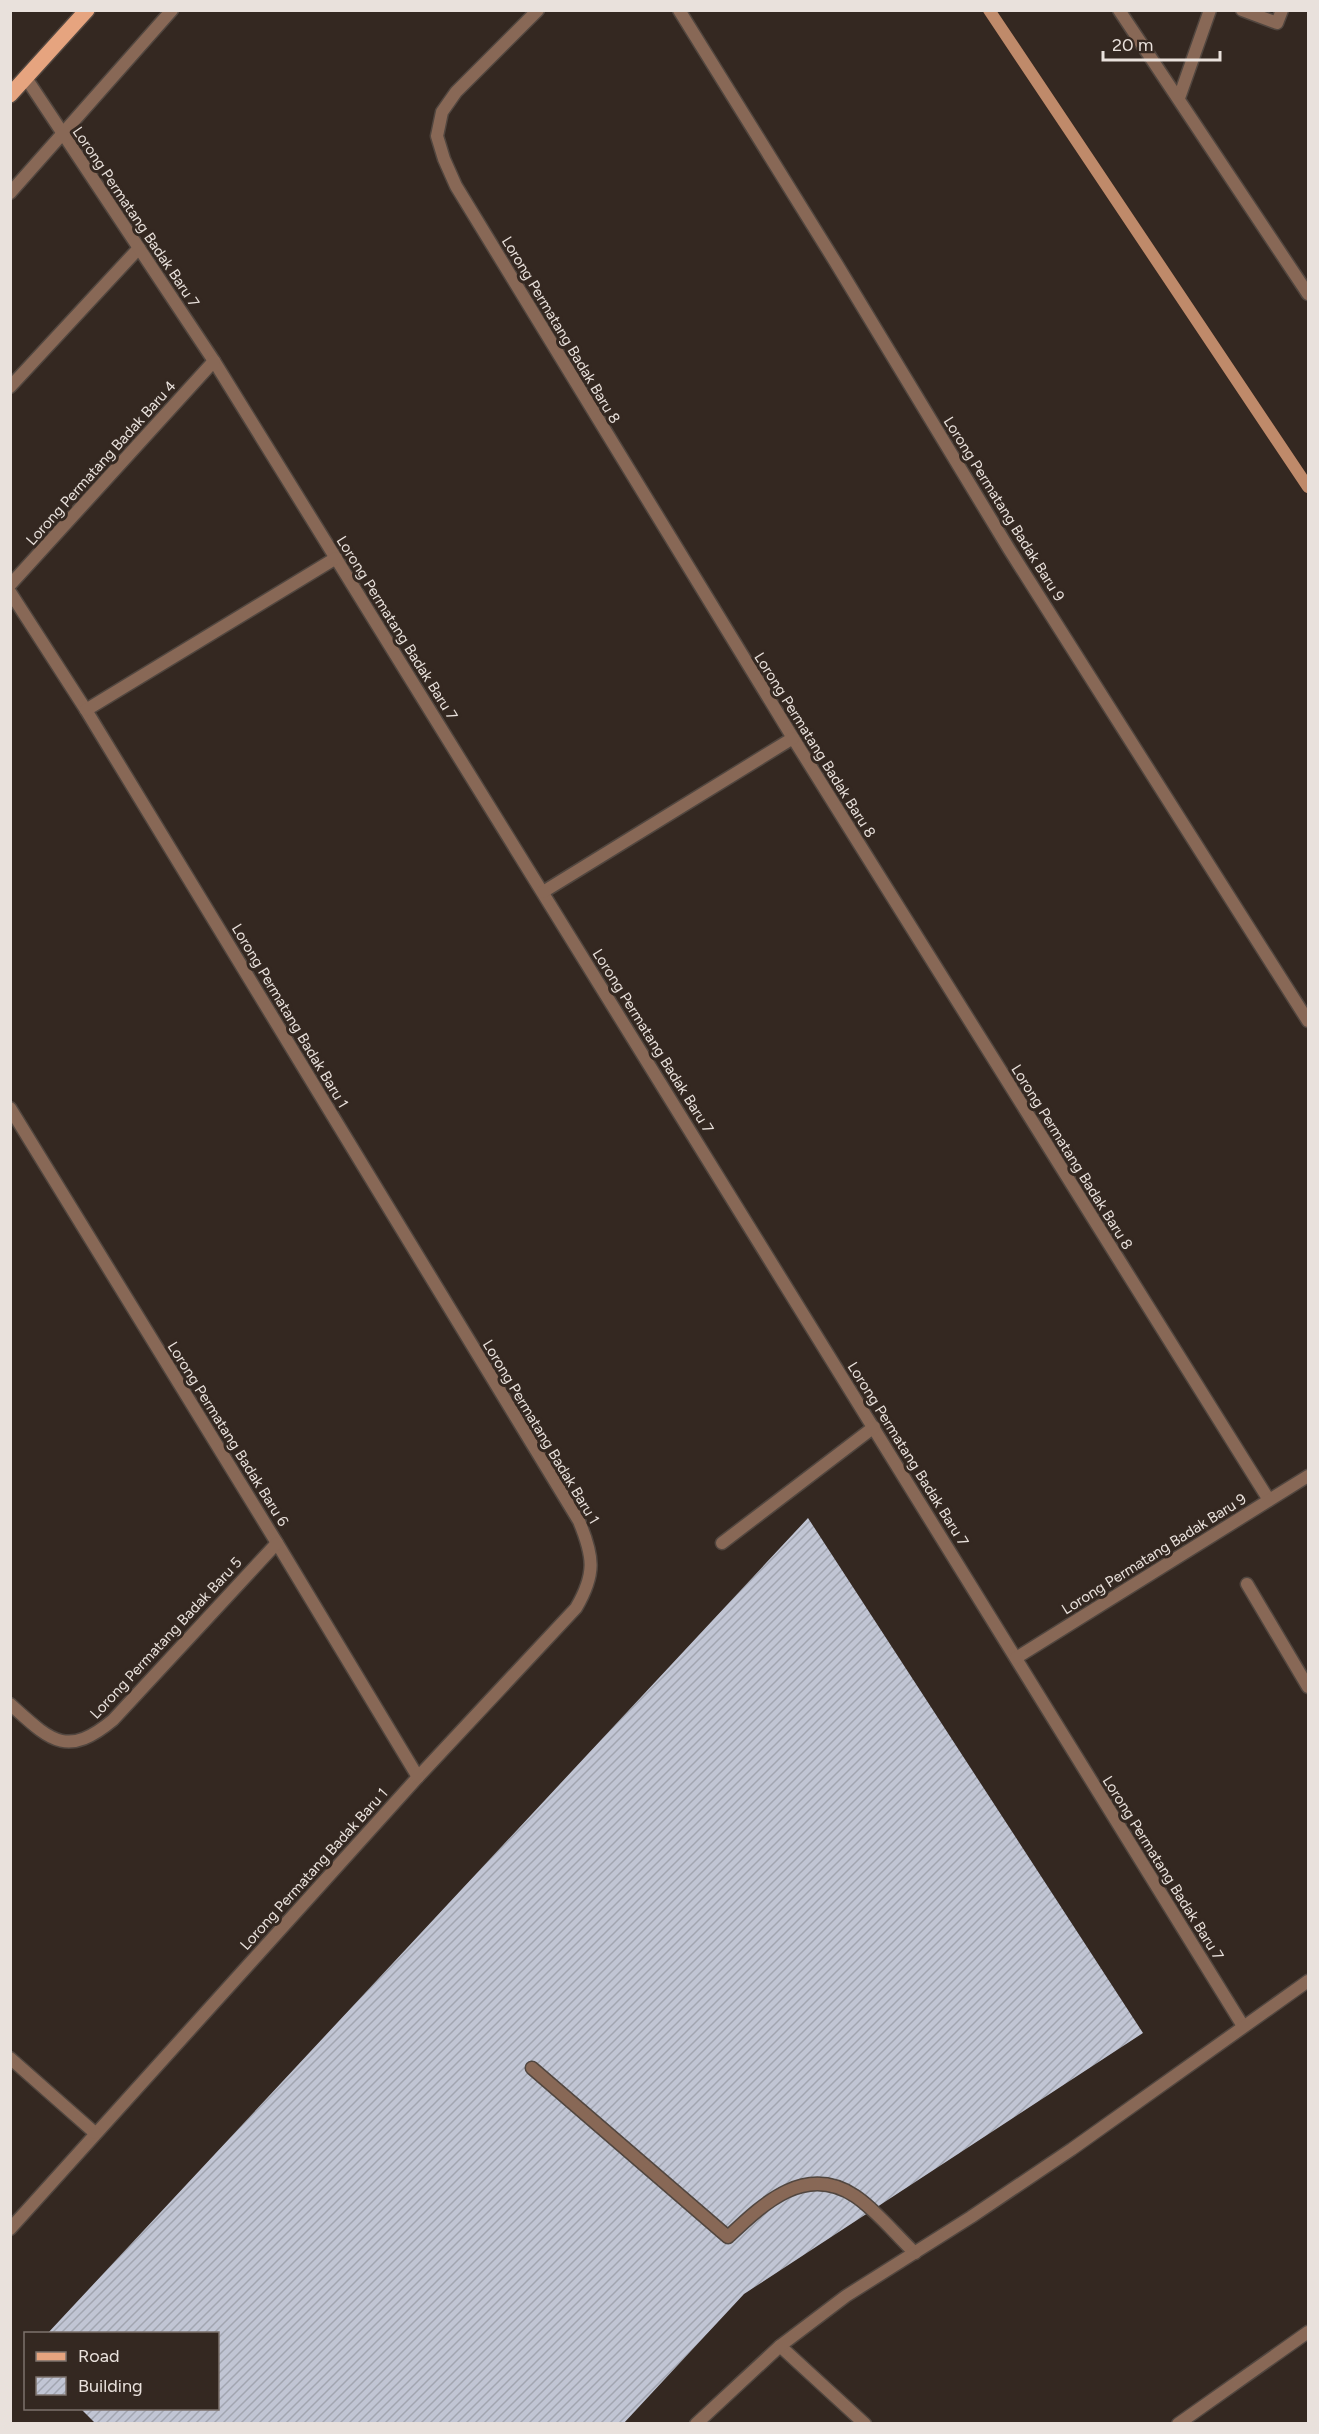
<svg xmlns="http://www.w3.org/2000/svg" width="1319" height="2434" viewBox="0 0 1319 2434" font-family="Figtree,sans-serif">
  <defs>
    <pattern id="building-hatch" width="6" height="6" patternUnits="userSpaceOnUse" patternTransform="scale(1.5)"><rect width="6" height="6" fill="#c1c5d4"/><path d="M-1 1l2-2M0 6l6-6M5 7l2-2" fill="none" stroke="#a2a5b0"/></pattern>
  </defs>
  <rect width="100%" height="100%" fill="#342821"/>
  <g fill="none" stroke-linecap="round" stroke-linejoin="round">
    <polyline stroke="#bf8a6a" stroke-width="12" points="989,10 1308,487"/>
  </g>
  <polygon fill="url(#building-hatch)" points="808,1518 1143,2033 744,2294 623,2424 96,2424 80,2408 218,2408 218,2334 47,2334"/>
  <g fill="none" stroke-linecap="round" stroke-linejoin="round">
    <g stroke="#51463f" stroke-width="15">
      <g id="service">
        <polyline points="10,387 139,248"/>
        <polyline points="1247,1584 1308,1687"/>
        <path d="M532,2068l196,169c35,-33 77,-74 127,-41 20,13 41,39 60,57"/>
      </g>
    </g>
    <g stroke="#51463f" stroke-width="15">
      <g id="minor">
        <polyline points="538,10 456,92 442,112 437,136 444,159 456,186 793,738 1269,1500"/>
        <polyline points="679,10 836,263 1009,549 1308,1021"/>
        <polyline points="1242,10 1277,23 1282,10"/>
        <polyline points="26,78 214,361 1243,2026"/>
        <polyline points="1179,98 1210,10"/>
        <polyline points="10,193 172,10"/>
        <polyline points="10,585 214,361"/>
        <path d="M10,592l76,118 493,811c15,36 17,53 -3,87l-158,169 -408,452"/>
        <polyline points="86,710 336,558"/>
        <polyline points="543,892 793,738"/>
        <polyline points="10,1108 277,1543 418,1777"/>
        <polyline points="722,1543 874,1427"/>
        <polyline points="1016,1658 1308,1476"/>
        <path d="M10,1704c40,36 56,55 103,16l164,-177"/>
        <polyline points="10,2058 95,2133"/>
        <polyline points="780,2346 865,2424"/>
        <polyline points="696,2424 780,2346 846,2296 971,2217 1072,2149 1308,1981"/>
        <polyline points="1178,2424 1308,2332"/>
      </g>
    </g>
    <g stroke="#51463f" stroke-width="15">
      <polyline id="tertiary" points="1119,10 1308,294"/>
    </g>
    <g stroke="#51463f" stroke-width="18">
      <polyline id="primary" points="10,95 87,10"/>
    </g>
    <use href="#service" stroke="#886856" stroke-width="12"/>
    <use href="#minor" stroke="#886856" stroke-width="12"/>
    <use href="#tertiary" stroke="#886856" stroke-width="12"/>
    <use href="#primary" stroke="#e6a47f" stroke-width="15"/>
  </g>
  <g text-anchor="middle" stroke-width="6" stroke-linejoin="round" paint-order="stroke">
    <g font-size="15" fill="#e9e1dc" stroke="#342821">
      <text transform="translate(136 217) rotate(56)" y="5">Lorong Permatang Badak Baru 7</text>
      <text transform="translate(561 330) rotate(59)" y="5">Lorong Permatang Badak Baru 8</text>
      <text transform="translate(101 463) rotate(-48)" y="5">Lorong Permatang Badak Baru 4</text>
      <text transform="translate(1004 509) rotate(58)" y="5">Lorong Permatang Badak Baru 9</text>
      <text transform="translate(397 628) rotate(58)" y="5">Lorong Permatang Badak Baru 7</text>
      <text transform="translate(815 745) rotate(58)" y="5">Lorong Permatang Badak Baru 8</text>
      <text transform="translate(290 1016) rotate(59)" y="5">Lorong Permatang Badak Baru 1</text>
      <text transform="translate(653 1041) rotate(58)" y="5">Lorong Permatang Badak Baru 7</text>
      <text transform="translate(1072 1157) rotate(58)" y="5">Lorong Permatang Badak Baru 8</text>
      <text transform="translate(541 1432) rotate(59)" y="5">Lorong Permatang Badak Baru 1</text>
      <text transform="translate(228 1434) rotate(58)" y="5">Lorong Permatang Badak Baru 6</text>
      <text transform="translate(908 1454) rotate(58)" y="5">Lorong Permatang Badak Baru 7</text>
      <text transform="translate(1154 1554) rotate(-32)" y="5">Lorong Permatang Badak Baru 9</text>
      <text transform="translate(166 1638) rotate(-47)" y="5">Lorong Permatang Badak Baru 5</text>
      <text transform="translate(1163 1868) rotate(58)" y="5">Lorong Permatang Badak Baru 7</text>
      <text transform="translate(314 1869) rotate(-48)" y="5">Lorong Permatang Badak Baru 1</text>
    </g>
  </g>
  <rect width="1319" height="2434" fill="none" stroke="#e9e1dc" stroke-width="24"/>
  <rect x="24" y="2332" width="195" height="78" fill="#342821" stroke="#7c726c" stroke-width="1.5"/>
  <rect x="36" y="2352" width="30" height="9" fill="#e6a47f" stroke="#7c726c" stroke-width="1.5"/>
  <text x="78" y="2362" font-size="18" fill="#e9e1dc">Road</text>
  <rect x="36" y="2377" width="30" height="18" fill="url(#building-hatch)" stroke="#7c726c" stroke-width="1.5"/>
  <text x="78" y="2392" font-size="18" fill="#e9e1dc">Building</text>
  <path d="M1103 51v9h117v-9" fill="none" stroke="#e9e1dc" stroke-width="3"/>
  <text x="1112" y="51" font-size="18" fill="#e9e1dc" stroke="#342821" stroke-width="4.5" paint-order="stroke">20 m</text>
</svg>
